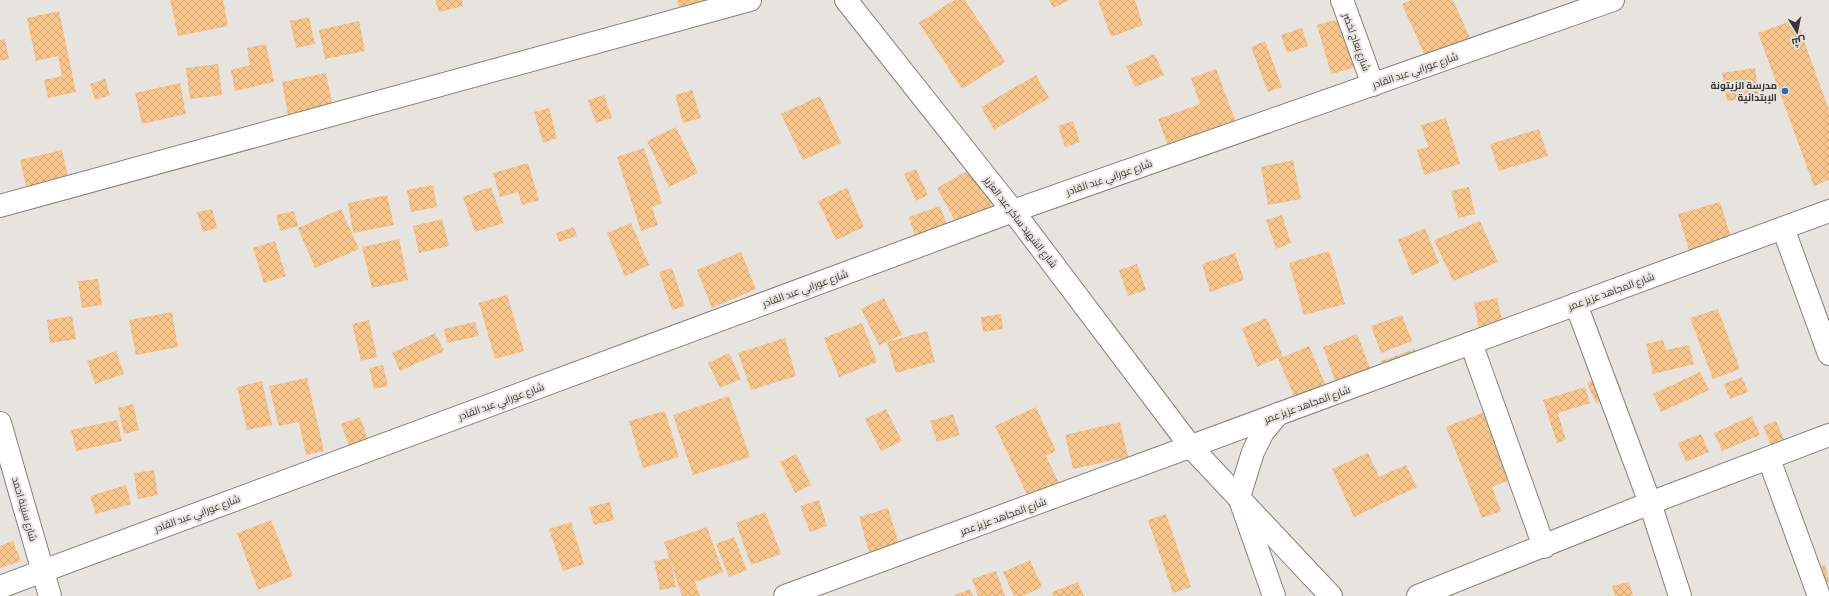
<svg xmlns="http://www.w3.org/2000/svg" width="1829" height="596" viewBox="0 0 1829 596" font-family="Commissioner,Cairo,sans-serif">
  <defs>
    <pattern id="building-cross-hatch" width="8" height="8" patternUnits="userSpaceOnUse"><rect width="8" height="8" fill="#f8c58b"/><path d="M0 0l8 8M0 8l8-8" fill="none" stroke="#d5aa79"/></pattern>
  </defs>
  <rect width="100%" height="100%" fill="#e7e3df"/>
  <g fill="url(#building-cross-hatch)">
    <polygon points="170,0 223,0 228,26 178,36"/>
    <polygon points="435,0 462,0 463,6 439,12"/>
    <polygon points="677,0 719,0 681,15"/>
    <polygon points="954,0 965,0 1005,62 962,89 919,23"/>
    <polygon points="1049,0 1070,0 1053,8"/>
    <polygon points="1098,0 1135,0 1143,25 1111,37"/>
    <polygon points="1411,0 1453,0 1470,38 1426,58 1402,4"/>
    <polygon points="59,11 76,92 48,98 44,80 62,76 58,56 36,61 27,18"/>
    <polygon points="1358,14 1372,63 1331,74 1317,25"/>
    <polygon points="309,17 315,44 296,48 290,21"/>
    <polygon points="1796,19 1829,110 1829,180 1814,186 1758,33"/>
    <polygon points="359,21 365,51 325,59 319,30"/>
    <polygon points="1302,28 1308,46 1287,53 1281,35"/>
    <polygon points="5,39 9,59 0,61 0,40"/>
    <polygon points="1265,41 1282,87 1268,92 1251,47"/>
    <polygon points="266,44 274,82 235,91 231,70 250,65 247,48"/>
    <polygon points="1155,54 1164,75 1135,87 1126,66"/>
    <polygon points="218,64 222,95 190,99 186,68"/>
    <polygon points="1755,68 1759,96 1727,101 1722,73"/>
    <polygon points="1216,69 1236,122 1168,146 1158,119 1200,104 1191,78"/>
    <polygon points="326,73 335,117 290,126 282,82"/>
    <polygon points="1036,75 1049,98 994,130 981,107"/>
    <polygon points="105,79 110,95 95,100 90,84"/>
    <polygon points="180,83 186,114 142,124 135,93"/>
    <polygon points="692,90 701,118 683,123 675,95"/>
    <polygon points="604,95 612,118 596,123 588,100"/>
    <polygon points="820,96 841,143 803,160 781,114"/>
    <polygon points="549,108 557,138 543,143 534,112"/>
    <polygon points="1446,118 1460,164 1424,175 1417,150 1428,147 1421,125"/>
    <polygon points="1073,121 1080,142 1065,147 1058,126"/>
    <polygon points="676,127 698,173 669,187 647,141"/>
    <polygon points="1539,129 1548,156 1499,171 1490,144"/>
    <polygon points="644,148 662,203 652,207 658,225 641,231 617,157"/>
    <polygon points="62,150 71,190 29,199 20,160"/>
    <polygon points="1293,160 1301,199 1268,205 1261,167"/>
    <polygon points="528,163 539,200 522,205 518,192 500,197 493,173"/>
    <polygon points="978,165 1001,207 960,230 937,188"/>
    <polygon points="916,169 928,195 916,201 904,174"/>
    <polygon points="433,185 437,207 411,212 407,190"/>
    <polygon points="491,187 504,223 475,232 463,197"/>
    <polygon points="1469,187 1475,214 1458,218 1451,191"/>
    <polygon points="847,188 864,227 836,240 818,201"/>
    <polygon points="387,195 394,225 353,233 348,203"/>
    <polygon points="1720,202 1733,244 1691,257 1678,214"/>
    <polygon points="940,206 947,225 915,236 909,217"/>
    <polygon points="212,209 217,228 203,232 197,212"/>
    <polygon points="341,209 359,249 315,268 298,228"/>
    <polygon points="294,211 298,226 280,231 276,215"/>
    <polygon points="1282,215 1291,243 1276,249 1266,220"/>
    <polygon points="442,219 449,246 419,253 413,226"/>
    <polygon points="1480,221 1498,262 1453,281 1434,240"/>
    <polygon points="631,223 649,265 625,276 607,233"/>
    <polygon points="574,227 577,236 559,242 556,233"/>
    <polygon points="1425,228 1439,263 1412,275 1398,240"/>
    <polygon points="399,239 408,280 372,288 362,247"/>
    <polygon points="275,241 286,276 264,283 253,248"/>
    <polygon points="1329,251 1345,304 1304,315 1289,263"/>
    <polygon points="741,252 756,289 712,308 697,270"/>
    <polygon points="1235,253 1244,280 1210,292 1202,264"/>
    <polygon points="1137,264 1146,290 1128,296 1119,270"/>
    <polygon points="672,268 685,306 672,310 659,272"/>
    <polygon points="98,279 102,305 82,308 78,281"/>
    <polygon points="507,295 524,351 495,359 479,303"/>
    <polygon points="884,298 902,335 879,345 861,309"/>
    <polygon points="1497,298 1504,328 1480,334 1474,303"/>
    <polygon points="1718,309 1740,369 1713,379 1690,318"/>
    <polygon points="172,312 178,347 136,355 129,320"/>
    <polygon points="1001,314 1003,329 983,332 981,317"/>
    <polygon points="1402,315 1412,341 1381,353 1371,326"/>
    <polygon points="72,316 76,339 50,343 47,320"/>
    <polygon points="1267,318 1283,357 1309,346 1331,398 1300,411 1278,358 1257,367 1242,328"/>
    <polygon points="369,320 377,357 361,361 352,324"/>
    <polygon points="475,322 479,336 447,343 444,329"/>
    <polygon points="862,323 877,362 839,377 824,338"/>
    <polygon points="927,331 935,362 896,373 887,342"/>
    <polygon points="435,333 444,351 400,371 392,353"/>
    <polygon points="1357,334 1374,378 1339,391 1323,347"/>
    <polygon points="785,338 796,376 751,390 738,353"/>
    <polygon points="1663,340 1666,350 1689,345 1694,364 1653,374 1646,344"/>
    <polygon points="1415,349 1421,367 1387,379 1381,361"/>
    <polygon points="116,351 124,374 95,384 87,361"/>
    <polygon points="729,353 741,379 720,388 708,363"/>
    <polygon points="383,365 388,386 374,389 369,368"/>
    <polygon points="1614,372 1622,391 1596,403 1587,383"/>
    <polygon points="1700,372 1709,390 1661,412 1653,394"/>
    <polygon points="1742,377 1748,392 1730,399 1724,384"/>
    <polygon points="307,378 324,451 306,455 299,422 279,426 269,386"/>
    <polygon points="262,381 272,425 247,430 237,387"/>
    <polygon points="1585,387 1590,403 1558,413 1566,440 1557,443 1543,400"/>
    <polygon points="729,396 750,457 693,475 673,415"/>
    <polygon points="133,404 139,430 124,434 118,408"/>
    <polygon points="1036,407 1056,451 1046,456 1059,483 1028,497 995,426"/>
    <polygon points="1497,407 1524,474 1492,487 1501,511 1482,518 1446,427"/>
    <polygon points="886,409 902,441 881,451 865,419"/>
    <polygon points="665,411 679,457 643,468 629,421"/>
    <polygon points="953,414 960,435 937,442 930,421"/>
    <polygon points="1752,416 1760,435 1722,451 1714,433"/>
    <polygon points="360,417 370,445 351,451 341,424"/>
    <polygon points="117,420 122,441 76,451 71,430"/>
    <polygon points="1776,421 1786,444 1773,450 1763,426"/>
    <polygon points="1120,422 1128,457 1073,469 1065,435"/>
    <polygon points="1701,434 1709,452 1686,462 1678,443"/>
    <polygon points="1368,453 1379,477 1406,465 1417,487 1354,517 1332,469"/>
    <polygon points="796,454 811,485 795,493 780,462"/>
    <polygon points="154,470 158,495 138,499 134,473"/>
    <polygon points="126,485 131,504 96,514 90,496"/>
    <polygon points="819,500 827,526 810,532 800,506"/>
    <polygon points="610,502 614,520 594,525 589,507"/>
    <polygon points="888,508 899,544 869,552 859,517"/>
    <polygon points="765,512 781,554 751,565 736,523"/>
    <polygon points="1166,514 1191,587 1173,593 1148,520"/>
    <polygon points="271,520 293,576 258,590 237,533"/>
    <polygon points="571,522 584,564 563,571 549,529"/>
    <polygon points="707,527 723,572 695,582 700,596 682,596 664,542"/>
    <polygon points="734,537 747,570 729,577 716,544"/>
    <polygon points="13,541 21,561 0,568 0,546"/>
    <polygon points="670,558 676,587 660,590 654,561"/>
    <polygon points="1030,560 1042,587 1023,596 1014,596 1003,572"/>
    <polygon points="1825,565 1829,582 1805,589 1800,572"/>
    <polygon points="996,571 1005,596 978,596 972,579"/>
    <polygon points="1078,582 1084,596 1053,596 1052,592"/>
    <polygon points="1629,582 1633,596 1615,596 1612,586"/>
    <polygon points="970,589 973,596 956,596 955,595"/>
  </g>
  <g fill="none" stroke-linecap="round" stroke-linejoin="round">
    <g stroke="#85827e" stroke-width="24">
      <g id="minor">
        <polyline points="846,0 1013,211 1191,447 1331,596"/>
        <polyline points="1342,0 1373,85"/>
        <polyline points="0,206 750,0"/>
        <polyline points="1783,228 1829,354"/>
        <polyline points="1576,304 1650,503 1680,596"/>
        <polyline points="1471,343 1544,547"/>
        <polyline points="0,423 50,596"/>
        <polyline points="1769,459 1819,596"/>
        <polyline points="0,587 1013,211 1613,0"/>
        <polyline points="785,596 1829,211"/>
        <polyline points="1274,596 1239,497 1253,452 1263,432 1278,414"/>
        <polyline points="1418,596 1650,503 1829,435"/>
      </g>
    </g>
    <use href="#minor" stroke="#fff" stroke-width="22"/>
  </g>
  <circle fill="#2466d3" stroke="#e7e3df" stroke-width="1.5" cx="1785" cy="91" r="4"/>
  <g text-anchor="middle" stroke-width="4" stroke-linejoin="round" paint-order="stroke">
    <g font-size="10" fill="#383735" stroke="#e7e3df">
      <text transform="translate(1357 42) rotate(70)" y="4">شارع بعاج لخضر</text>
      <text transform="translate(1415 70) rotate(-19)" y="4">شارع عورابي عبد القادر</text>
      <text transform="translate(1109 177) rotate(-19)" y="4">شارع عورابي عبد القادر</text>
      <text transform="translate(1021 222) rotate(52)" y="4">شارع الشهيد ساكر عبد العزيز</text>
      <text transform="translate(805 288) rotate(-20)" y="4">شارع عورابي عبد القادر</text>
      <text transform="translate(1611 291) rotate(-20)" y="4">شارع المجاهد عزيز عمر</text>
      <text transform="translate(501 401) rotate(-20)" y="4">شارع عورابي عبد القادر</text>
      <text transform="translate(1307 404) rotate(-20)" y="4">شارع المجاهد عزيز عمر</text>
      <text transform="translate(25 509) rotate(74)" y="4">شارع سنينة احمد</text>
      <text transform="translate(197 513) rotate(-20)" y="4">شارع عورابي عبد القادر</text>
      <text transform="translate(1003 516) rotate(-20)" y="4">شارع المجاهد عزيز عمر</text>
    </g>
    <g font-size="10" font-weight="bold" fill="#383735" stroke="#e7e3df" text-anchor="end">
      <text x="1777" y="89">مدرسة الزيتونة<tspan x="1777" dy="12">الإبتدائية</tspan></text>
    </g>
  </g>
  <g transform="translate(1797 32) rotate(170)" stroke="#e7e3df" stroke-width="3" paint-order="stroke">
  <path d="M0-3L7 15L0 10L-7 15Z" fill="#383735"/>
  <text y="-6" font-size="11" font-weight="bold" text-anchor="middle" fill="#383735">ش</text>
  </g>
</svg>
